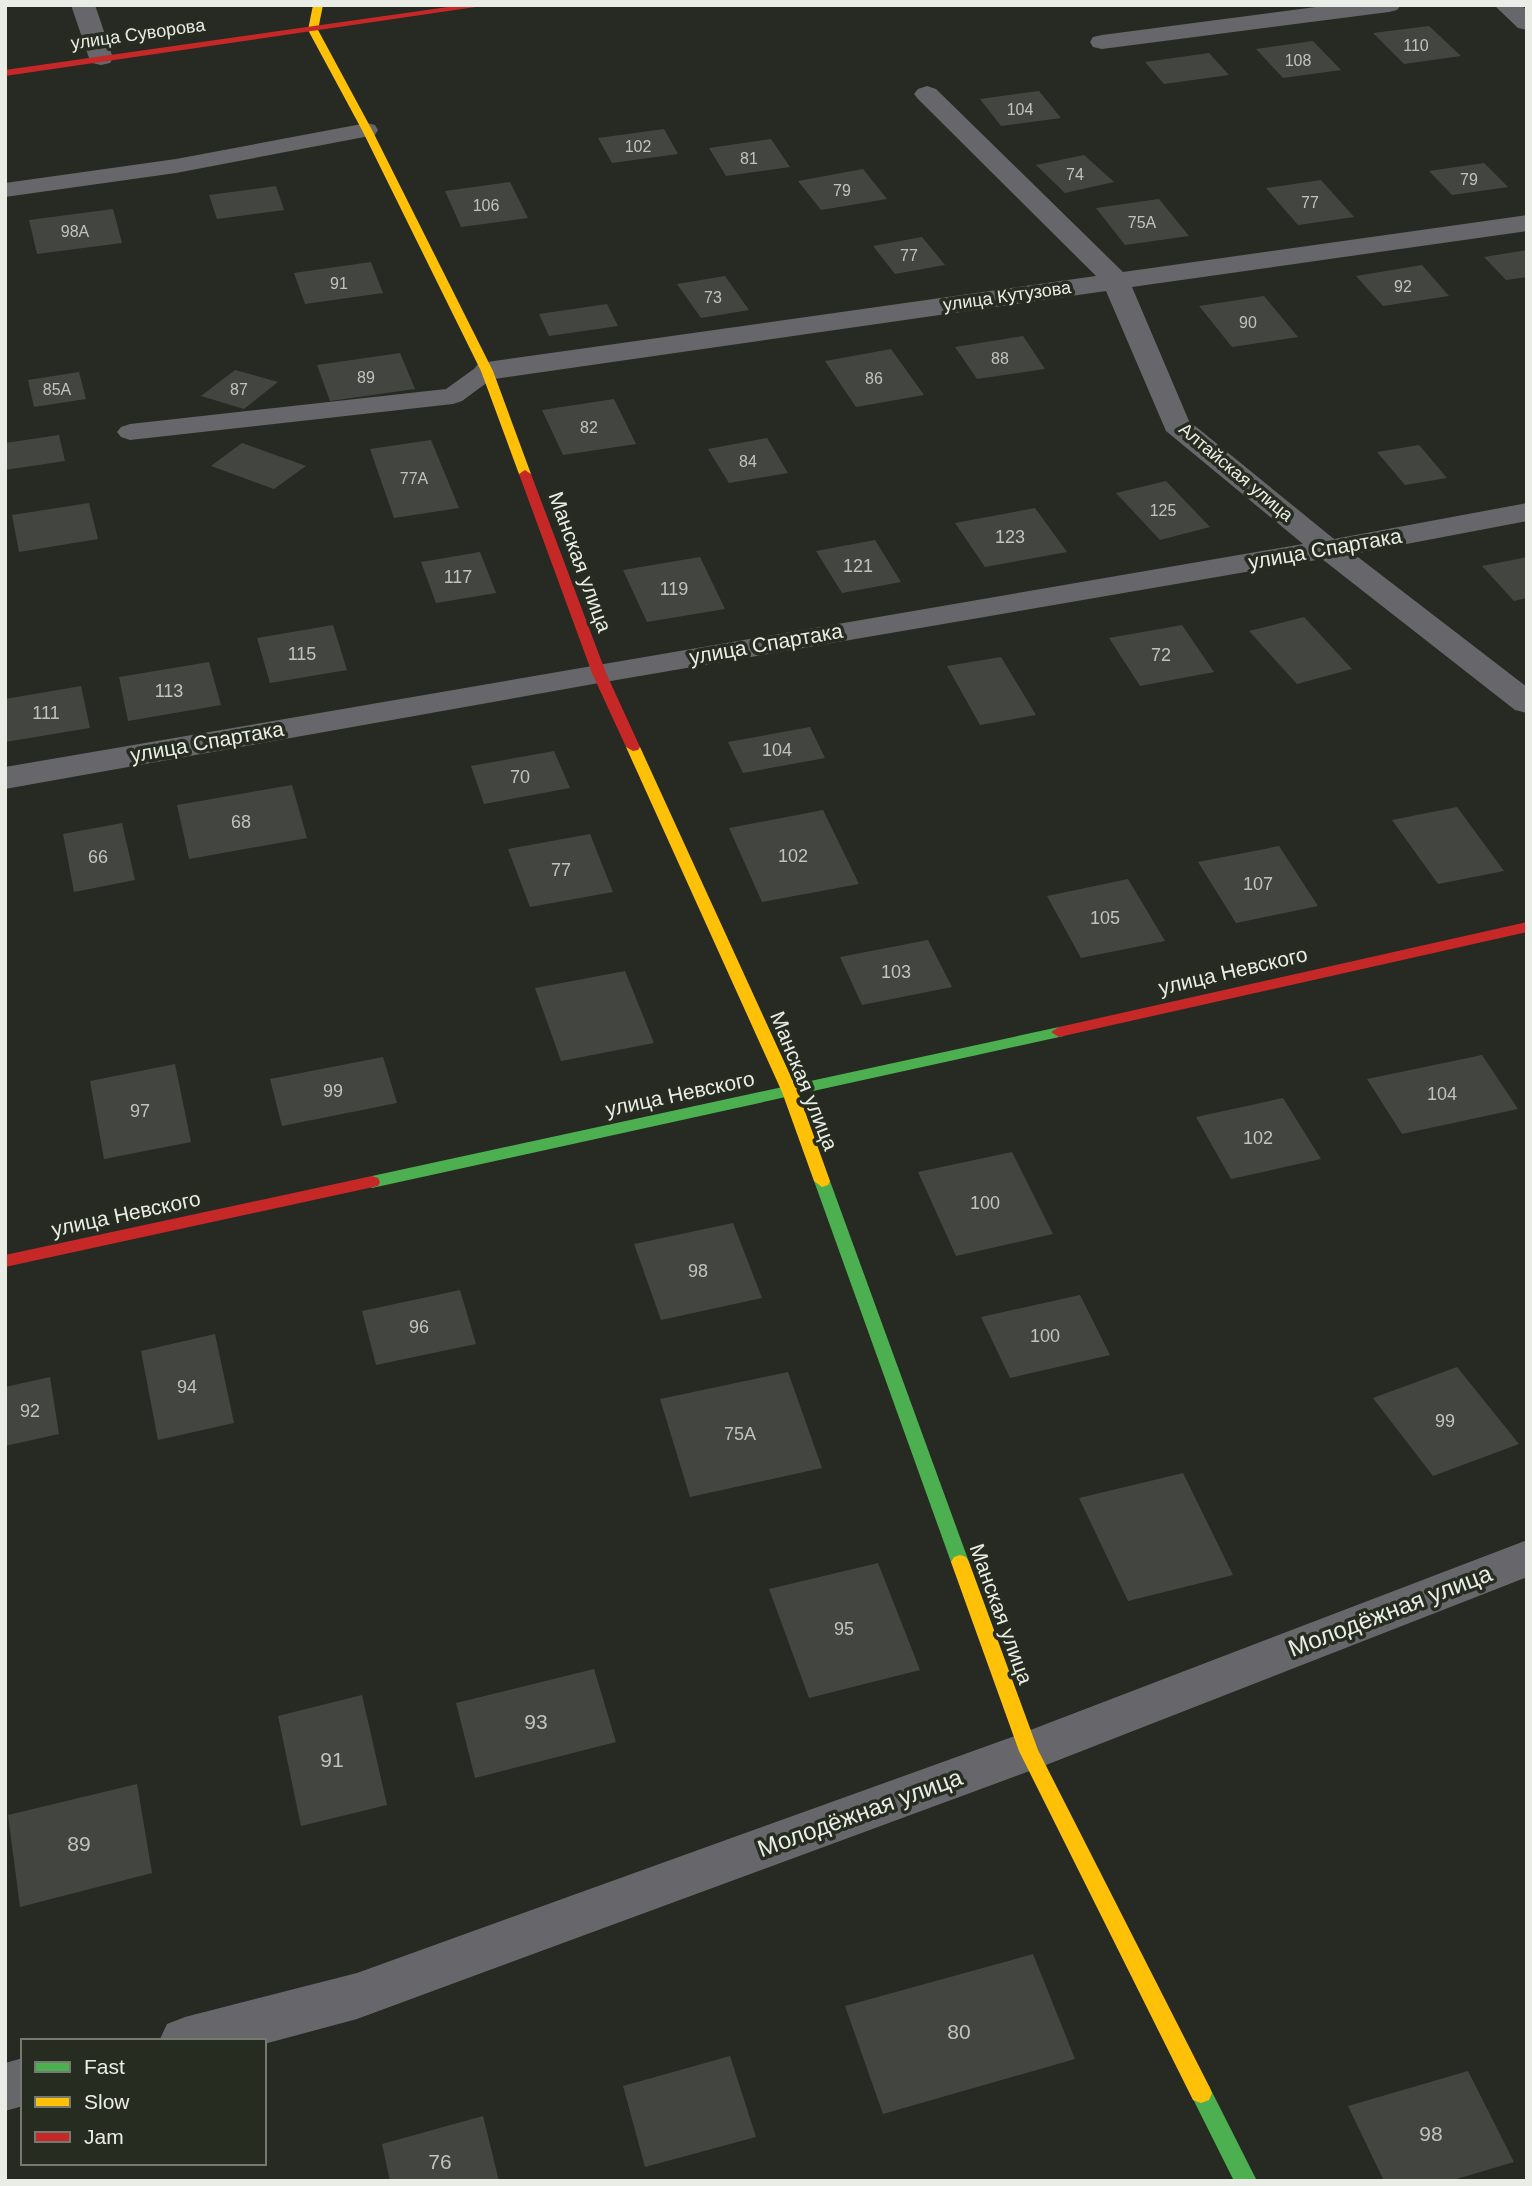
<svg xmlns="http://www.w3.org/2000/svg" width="1532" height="2186" viewBox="0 0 1532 2186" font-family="Arial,sans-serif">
  <rect width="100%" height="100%" fill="#262a23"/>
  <g fill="#434640">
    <polygon points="1429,26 1461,56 1404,64 1373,33"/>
    <polygon points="1313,41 1341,70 1283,78 1256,49"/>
    <polygon points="1209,53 1229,75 1164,84 1145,62"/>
    <polygon points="1039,91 1061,118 1001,126 980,99"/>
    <polygon points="664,129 678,154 612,163 598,138"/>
    <polygon points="771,139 790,167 726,176 709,148"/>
    <polygon points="1084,155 1114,182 1065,193 1036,165"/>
    <polygon points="1484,163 1508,187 1452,195 1429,171"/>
    <polygon points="863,169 887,199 821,210 798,181"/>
    <polygon points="1321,180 1354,217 1298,225 1266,188"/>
    <polygon points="510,182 528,218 461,227 445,191"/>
    <polygon points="276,186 284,210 217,219 209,195"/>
    <polygon points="1159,199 1189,236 1125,245 1096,208"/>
    <polygon points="113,209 122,243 37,254 29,220"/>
    <polygon points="922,237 945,265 895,274 873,246"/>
    <polygon points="1527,250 1527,277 1506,280 1484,257"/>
    <polygon points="371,262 383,293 305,304 294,273"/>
    <polygon points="1422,265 1449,296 1383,306 1356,276"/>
    <polygon points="725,276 749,310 701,318 677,284"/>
    <polygon points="1264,296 1298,337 1232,347 1199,306"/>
    <polygon points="607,304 618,326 549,336 539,314"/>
    <polygon points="1023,336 1045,369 977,379 955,347"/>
    <polygon points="891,349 924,395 856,407 825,361"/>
    <polygon points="400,353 415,389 330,401 317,365"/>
    <polygon points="235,370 278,382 244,409 201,396"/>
    <polygon points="79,372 86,399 34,407 28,380"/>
    <polygon points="614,399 636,444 563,455 542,410"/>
    <polygon points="59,435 65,461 5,470 5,443"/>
    <polygon points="767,438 788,473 729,483 708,449"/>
    <polygon points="431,440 459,508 394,518 370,449"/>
    <polygon points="242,443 306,466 274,489 211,466"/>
    <polygon points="1419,445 1447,478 1405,485 1377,452"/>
    <polygon points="1166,481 1210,527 1160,540 1116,493"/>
    <polygon points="89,503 98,539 19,552 12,515"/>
    <polygon points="1035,508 1067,552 985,567 955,523"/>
    <polygon points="875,540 901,582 842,593 816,551"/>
    <polygon points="480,552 496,593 436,603 421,562"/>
    <polygon points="700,557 725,609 647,622 623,570"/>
    <polygon points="1527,557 1527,598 1514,601 1482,566"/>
    <polygon points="1304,617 1352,669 1297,684 1249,631"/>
    <polygon points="333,625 347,670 270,683 257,638"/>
    <polygon points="1182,625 1214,672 1140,686 1109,638"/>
    <polygon points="1001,657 1036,715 980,725 947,666"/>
    <polygon points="209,662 221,705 128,721 119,677"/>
    <polygon points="81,686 90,728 5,742 5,699"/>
    <polygon points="810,727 825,758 743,773 728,742"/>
    <polygon points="554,751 570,788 484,804 471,766"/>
    <polygon points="292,785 307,838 189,859 177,805"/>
    <polygon points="1457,807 1504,871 1438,884 1392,820"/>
    <polygon points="823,810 859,884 762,902 729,828"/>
    <polygon points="122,823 135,880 74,892 63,834"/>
    <polygon points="590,834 613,892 530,907 508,849"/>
    <polygon points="1279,846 1318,906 1236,923 1198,862"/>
    <polygon points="1128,879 1165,941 1081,958 1047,896"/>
    <polygon points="928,940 952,987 862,1005 840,957"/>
    <polygon points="625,971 654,1043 561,1061 535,988"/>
    <polygon points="1482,1055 1518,1109 1402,1134 1367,1079"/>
    <polygon points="383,1057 397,1103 282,1126 270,1079"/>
    <polygon points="175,1064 191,1142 104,1159 90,1081"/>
    <polygon points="1283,1098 1321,1159 1231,1179 1196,1117"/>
    <polygon points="1012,1152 1053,1234 956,1256 918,1172"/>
    <polygon points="733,1223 762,1298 661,1320 634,1244"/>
    <polygon points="460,1290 476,1344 376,1365 362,1311"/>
    <polygon points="1080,1295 1110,1355 1010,1378 981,1317"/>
    <polygon points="215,1334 234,1423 158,1440 141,1351"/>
    <polygon points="1457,1367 1519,1444 1433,1476 1373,1398"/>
    <polygon points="788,1372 822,1468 690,1497 660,1399"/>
    <polygon points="50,1377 59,1434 5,1446 5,1387"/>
    <polygon points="1183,1473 1233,1575 1128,1601 1079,1498"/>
    <polygon points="878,1563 920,1670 809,1698 769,1589"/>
    <polygon points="594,1669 616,1742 475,1778 456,1703"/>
    <polygon points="362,1695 387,1805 301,1826 278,1716"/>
    <polygon points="137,1784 152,1873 20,1907 8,1815"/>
    <polygon points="1033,1954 1075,2059 883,2114 845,2006"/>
    <polygon points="730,2056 756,2137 645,2167 623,2086"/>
    <polygon points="1468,2071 1514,2162 1450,2181 1384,2181 1348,2106"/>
    <polygon points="483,2116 499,2181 390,2181 382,2144"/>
  </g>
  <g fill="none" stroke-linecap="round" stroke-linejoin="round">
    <g fill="#67666a" fill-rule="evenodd">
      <polygon points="367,123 375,125 378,130 375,135 176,173 5,197 5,183 176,159"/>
      <polygon points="487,364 496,366 499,371 496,376 462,401 453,404 130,440 121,437 117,432 121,427 130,424 446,389 478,366"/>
    </g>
    <g fill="#67666a" fill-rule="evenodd">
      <polygon points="71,5 95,5 113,58 110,63 101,65 92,63 89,58"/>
      <polygon points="1331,5 1401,5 1397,10 1389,12 1102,49 1093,47 1090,42 1093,37 1102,35"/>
      <polygon points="1494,5 1521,5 1527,10 1527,30 1518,28"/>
      <polygon points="927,86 936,89 1123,272 1527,215 1527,231 1132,287 1189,421 1334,539 1527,503 1527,521 1354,554 1527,687 1527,713 1515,710 1322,559 599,683 5,789 5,767 1303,544 1166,431 1106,291 487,380 477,377 473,371 477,365 487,362 1096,276 918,99 914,94 918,89"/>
      <polygon points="1527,1540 1527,1577 1046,1765 357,2019 264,2044 264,2041 159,2041 167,2024 185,2017 357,1973 1012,1737"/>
      <polygon points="23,2058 23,2106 5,2111 5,2063"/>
    </g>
    <g fill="#4caf50" fill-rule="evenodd">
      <polygon points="1059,1027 1067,1032 1064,1036 372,1188 364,1182 372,1176"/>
      <polygon points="822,1175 830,1181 969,1562 966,1567 960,1569 954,1567 951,1562 814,1181"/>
      <polygon points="1201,2083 1209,2086 1257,2181 1234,2181 1190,2093 1193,2086"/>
    </g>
    <g fill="#ffc107" fill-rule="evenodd">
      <polygon points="313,5 323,5 318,30 372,130 493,371 531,474 529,477 521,477 519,474 481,371 362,130 308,30"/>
      <polygon points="633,743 640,747 798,1092 830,1181 828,1185 822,1187 814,1181 782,1092 626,747"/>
      <polygon points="960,1555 966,1557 969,1562 1038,1750 1209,2086 1212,2093 1209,2100 1201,2103 1193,2100 1019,1751 951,1562 954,1557"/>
    </g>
    <g fill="#c62828" fill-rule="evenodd">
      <polygon points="462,5 489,5 5,76 5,70"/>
      <polygon points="525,470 531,474 606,673 640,747 638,750 633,751 626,747 592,673 519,474"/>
      <polygon points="1527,922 1527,932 1059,1037 1051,1032 1059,1027"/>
      <polygon points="372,1176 378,1178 380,1182 378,1186 5,1267 5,1255"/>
    </g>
  </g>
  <g text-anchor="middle" stroke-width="7" stroke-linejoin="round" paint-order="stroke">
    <g font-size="16" fill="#c0c3bc">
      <text x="1416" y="51">110</text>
      <text x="1298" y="66">108</text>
      <text x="1020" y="115">104</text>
      <text x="638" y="152">102</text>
      <text x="749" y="164">81</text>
      <text x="1075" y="180">74</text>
      <text x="1469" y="185">79</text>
      <text x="842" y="196">79</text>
      <text x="1310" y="208">77</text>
      <text x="486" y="211">106</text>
      <text x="1142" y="228">75А</text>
      <text x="75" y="237">98А</text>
      <text x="909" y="261">77</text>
      <text x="339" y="289">91</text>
      <text x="1403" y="292">92</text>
      <text x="713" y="303">73</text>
      <text x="1248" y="328">90</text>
      <text x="1000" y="364">88</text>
      <text x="366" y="383">89</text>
      <text x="874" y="384">86</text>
      <text x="57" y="395">85А</text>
      <text x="239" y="395">87</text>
      <text x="589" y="433">82</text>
      <text x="748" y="467">84</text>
      <text x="414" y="484">77А</text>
      <text x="1163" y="516">125</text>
    </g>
    <g font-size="18" fill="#e9ede5" stroke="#262d20">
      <text transform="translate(138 34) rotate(-8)" y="6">улица Суворова</text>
      <text transform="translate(1007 296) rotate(-8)" y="6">улица Кутузова</text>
      <text transform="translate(1236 472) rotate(40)" y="6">Алтайская улица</text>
    </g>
    <g font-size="18" fill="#c0c3bc">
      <text x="1010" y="543">123</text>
      <text x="858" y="572">121</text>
      <text x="458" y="583">117</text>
      <text x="674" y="595">119</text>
      <text x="302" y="660">115</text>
      <text x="1161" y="661">72</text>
      <text x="169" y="697">113</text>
      <text x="46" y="719">111</text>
      <text x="777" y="756">104</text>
      <text x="520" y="783">70</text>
      <text x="241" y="828">68</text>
      <text x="793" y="862">102</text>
      <text x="98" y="863">66</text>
      <text x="561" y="876">77</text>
      <text x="1258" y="890">107</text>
      <text x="1105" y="924">105</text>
      <text x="896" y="978">103</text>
      <text x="333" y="1097">99</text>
      <text x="1442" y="1100">104</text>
      <text x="140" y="1117">97</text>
      <text x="1258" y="1144">102</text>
      <text x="985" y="1209">100</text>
      <text x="698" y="1277">98</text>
      <text x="419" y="1333">96</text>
      <text x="1045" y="1342">100</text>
      <text x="187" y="1393">94</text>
      <text x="30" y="1417">92</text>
      <text x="1445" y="1427">99</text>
      <text x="740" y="1440">75А</text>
      <text x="844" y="1635">95</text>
    </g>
    <g font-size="21" fill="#e9ede5" stroke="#262d20">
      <text transform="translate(1325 549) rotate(-10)" y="7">улица Спартака</text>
      <text transform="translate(580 562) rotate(70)" y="7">Манская улица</text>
      <text transform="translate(766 644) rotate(-10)" y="7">улица Спартака</text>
      <text transform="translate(207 742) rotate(-10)" y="7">улица Спартака</text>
      <text transform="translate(1233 971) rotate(-13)" y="7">улица Невского</text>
      <text transform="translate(804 1081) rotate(68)" y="7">Манская улица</text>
      <text transform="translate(680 1094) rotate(-12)" y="7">улица Невского</text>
      <text transform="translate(126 1214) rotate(-12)" y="7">улица Невского</text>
      <text transform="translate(1001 1614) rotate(70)" y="7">Манская улица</text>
    </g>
    <g font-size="21" fill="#c0c3bc">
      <text x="536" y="1729">93</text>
      <text x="332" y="1767">91</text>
      <text x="79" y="1851">89</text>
      <text x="959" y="2039">80</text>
      <text x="1431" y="2141">98</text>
      <text x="440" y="2169">76</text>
    </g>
    <g font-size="24" fill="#e9ede5" stroke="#262d20">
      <text transform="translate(1390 1611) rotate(-21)" y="8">Молодёжная улица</text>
      <text transform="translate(860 1813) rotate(-20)" y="8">Молодёжная улица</text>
    </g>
  </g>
  <rect width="1532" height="2186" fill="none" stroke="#e9ede5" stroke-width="14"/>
  <rect x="21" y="2039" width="245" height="126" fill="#262d20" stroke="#747a6f" stroke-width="2"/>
  <rect x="35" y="2062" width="35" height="10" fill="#4caf50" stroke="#747a6f" stroke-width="2"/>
  <text x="84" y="2074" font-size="21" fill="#e9ede5">Fast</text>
  <rect x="35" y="2097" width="35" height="10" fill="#ffc107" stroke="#747a6f" stroke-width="2"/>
  <text x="84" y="2109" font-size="21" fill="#e9ede5">Slow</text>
  <rect x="35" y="2132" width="35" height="10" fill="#c62828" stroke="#747a6f" stroke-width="2"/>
  <text x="84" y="2144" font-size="21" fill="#e9ede5">Jam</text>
</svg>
